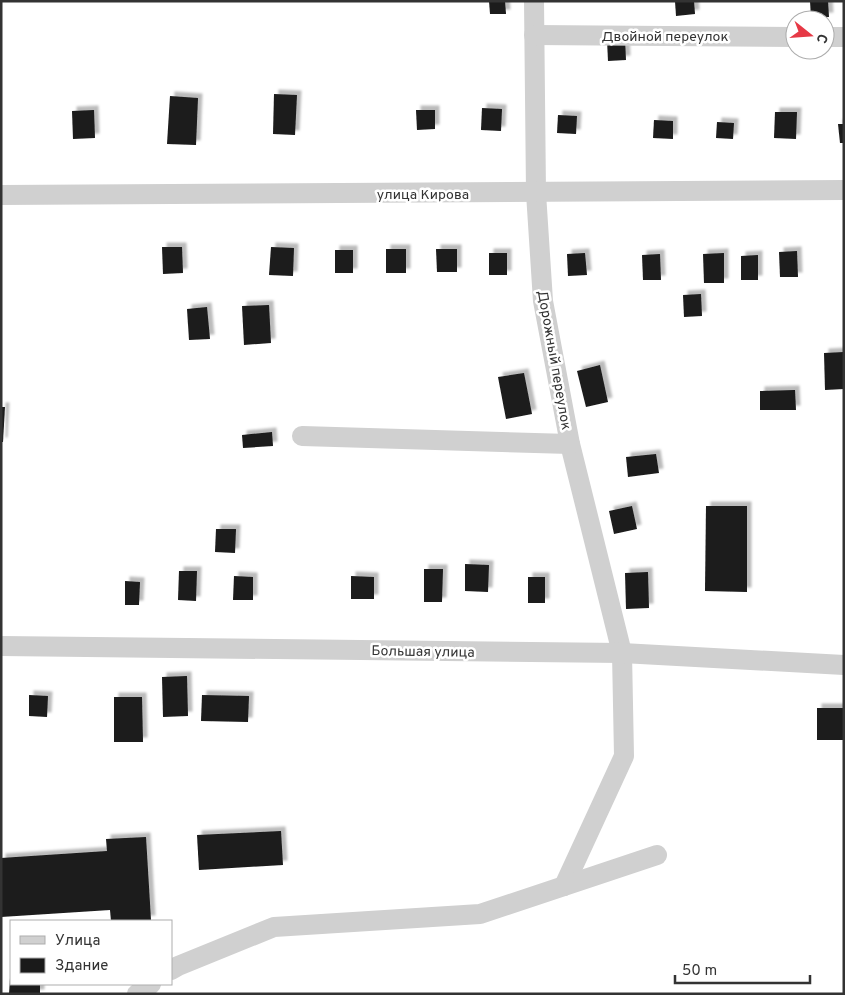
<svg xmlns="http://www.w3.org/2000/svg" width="845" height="995" viewBox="0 0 845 995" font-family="Overpass,sans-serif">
  <defs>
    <filter id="shadow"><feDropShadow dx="4.5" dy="-4.5" stdDeviation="1" flood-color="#0004"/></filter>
  </defs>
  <rect width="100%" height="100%" fill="#fff"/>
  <g fill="#1a1a1a" filter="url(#shadow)">
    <polygon points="489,1 505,1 506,14 490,14"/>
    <polygon points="675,1 694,1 695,14 676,16"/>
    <polygon points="810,1 828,1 829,17 811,18"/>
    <polygon points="625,39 626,60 608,61 607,40"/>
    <polygon points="274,94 297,95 295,135 273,134"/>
    <polygon points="170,96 198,98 196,145 167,144"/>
    <polygon points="482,108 502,109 501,131 481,130"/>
    <polygon points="94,110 95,138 73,139 72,111"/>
    <polygon points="416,110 435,110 435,129 417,130"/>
    <polygon points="775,112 797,112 796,139 774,138"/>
    <polygon points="558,115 577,116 576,134 557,133"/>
    <polygon points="654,120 673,121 673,139 653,138"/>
    <polygon points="717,122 734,123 733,139 716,138"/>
    <polygon points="838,124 844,124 844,143 840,143"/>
    <polygon points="162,247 182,247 183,273 163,274"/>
    <polygon points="271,247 294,248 293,276 269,275"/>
    <rect x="386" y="249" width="20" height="24"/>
    <polygon points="436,249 457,249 457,272 437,272"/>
    <rect x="335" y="250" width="18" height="23"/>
    <polygon points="797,251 798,277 780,277 779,252"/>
    <rect x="489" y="253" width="18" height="22"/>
    <polygon points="585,253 587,275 568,276 567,254"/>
    <polygon points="724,253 724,283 704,283 703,254"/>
    <polygon points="660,254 661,280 643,280 642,255"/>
    <polygon points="758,255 758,280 741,280 741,256"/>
    <polygon points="701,294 702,316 684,317 683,295"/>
    <polygon points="269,305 271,343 244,345 242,306"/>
    <polygon points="207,307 210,339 189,340 187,309"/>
    <polygon points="844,352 844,389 825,390 824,353"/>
    <polygon points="600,365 608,402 586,407 577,371"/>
    <polygon points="524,373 532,414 506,419 498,377"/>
    <polygon points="795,390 796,410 760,410 760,391"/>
    <polygon points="1,407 5,407 3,442 1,442"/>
    <polygon points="272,432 273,446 243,448 242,435"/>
    <polygon points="656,454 659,473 628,477 626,457"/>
    <polygon points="632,506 637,529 614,534 609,511"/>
    <polygon points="706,506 747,506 747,592 705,591"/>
    <polygon points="216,529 236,529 235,553 215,552"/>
    <polygon points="465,564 489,565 488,592 465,591"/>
    <polygon points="424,569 443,569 442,602 424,602"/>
    <polygon points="179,571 197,571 196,601 178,600"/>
    <polygon points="648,572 649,608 626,609 625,573"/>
    <polygon points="234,576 253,577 253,600 233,600"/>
    <polygon points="351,576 374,577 374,599 351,599"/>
    <rect x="528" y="577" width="17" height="26"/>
    <polygon points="125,581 140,582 139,605 125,605"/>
    <polygon points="187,676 188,716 163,717 162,677"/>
    <polygon points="29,695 48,696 47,717 29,716"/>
    <polygon points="202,695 249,696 248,722 201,721"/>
    <polygon points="114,697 142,697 143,742 114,742"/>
    <rect x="817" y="708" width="27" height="32"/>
    <polygon points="281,831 283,865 199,870 197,835"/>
    <polygon points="146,837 151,920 111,921 110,910 1,917 1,858 107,851 106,839"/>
    <polygon points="10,978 11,978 11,984 40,984 40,994 9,994"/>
  </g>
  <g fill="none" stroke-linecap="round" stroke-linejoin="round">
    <g stroke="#d0d0d0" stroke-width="20">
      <polyline points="534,1 536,193 543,301 570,444 622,653 624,756 564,886"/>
      <polyline points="534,35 795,37"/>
      <polyline points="825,37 844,37"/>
      <polyline points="1,195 844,190"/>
      <polyline points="302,436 570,444"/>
      <polyline points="1,646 622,653 844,665"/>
      <polyline points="171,970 178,966 274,927 480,914 657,855"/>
      <polyline points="137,994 151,984"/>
    </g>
  </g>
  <g text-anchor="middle" stroke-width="5" stroke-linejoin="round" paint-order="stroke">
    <g font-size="14" fill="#333" stroke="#fff">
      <text x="665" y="41">Двойной переулок</text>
      <text x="423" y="199">улица Кирова</text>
      <text transform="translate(555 360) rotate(80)" y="5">Дорожный переулок</text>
      <text transform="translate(423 651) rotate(1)" y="5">Большая улица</text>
    </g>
  </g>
  <rect width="845" height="995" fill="none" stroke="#333333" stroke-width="5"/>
  <rect x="10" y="920" width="162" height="65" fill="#ffffff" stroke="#adadad"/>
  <rect x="20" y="936" width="25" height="8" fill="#d0d0d0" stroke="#adadad"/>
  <text x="55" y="945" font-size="15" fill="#333333">Улица</text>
  <rect x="20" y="958" width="25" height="15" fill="#1a1a1a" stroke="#adadad"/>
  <text x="55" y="970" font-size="15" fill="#333333">Здание</text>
  <g transform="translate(810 35) rotate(107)"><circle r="24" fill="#ffffff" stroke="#adadad"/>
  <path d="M0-4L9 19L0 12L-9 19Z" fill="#e63946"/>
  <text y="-8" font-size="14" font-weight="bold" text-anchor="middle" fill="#333333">С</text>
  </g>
  <path d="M675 975v8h135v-8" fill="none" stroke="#333333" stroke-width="2.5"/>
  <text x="682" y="975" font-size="15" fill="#333333" stroke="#ffffff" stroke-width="4" paint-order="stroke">50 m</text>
</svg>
